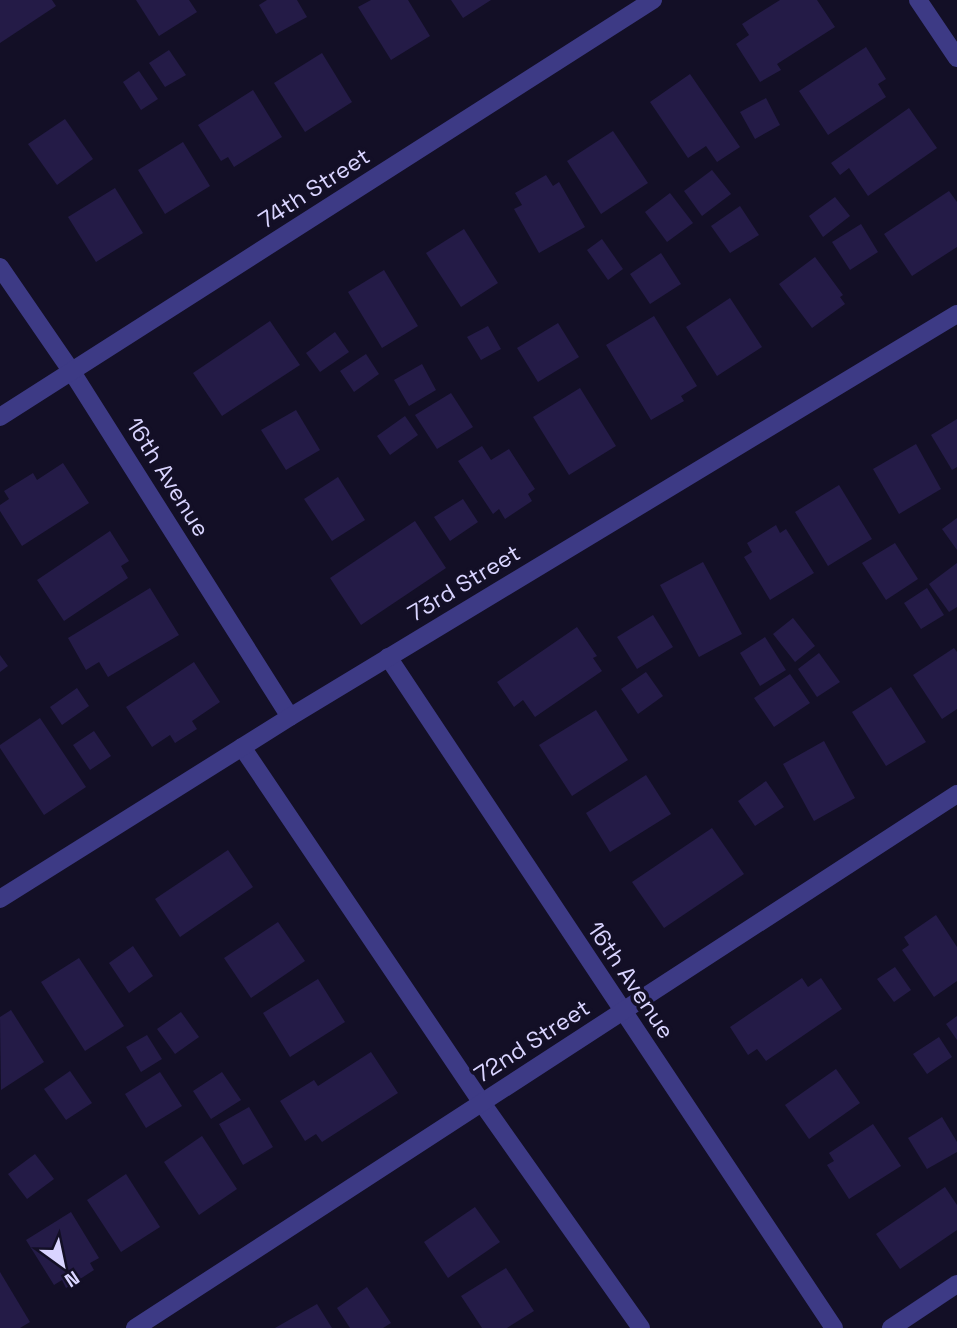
<svg xmlns="http://www.w3.org/2000/svg" width="957" height="1328" viewBox="0 0 957 1328" font-family="'Space Grotesk',sans-serif">
  <rect width="100%" height="100%" fill="#130f26"/>
  <g fill="#241b47">
    <polygon points="0,0 52,0 56,6 0,43"/>
    <polygon points="136,0 189,0 197,12 159,36"/>
    <polygon points="267,0 297,0 307,17 276,34 259,5"/>
    <polygon points="371,0 408,0 430,36 391,60 358,7"/>
    <polygon points="451,0 491,0 463,18"/>
    <polygon points="780,0 817,0 835,27 777,64 781,70 760,82 736,44 749,35 742,24"/>
    <polygon points="866,47 886,79 878,84 886,97 828,135 799,91"/>
    <polygon points="169,50 186,75 165,87 149,63"/>
    <polygon points="322,53 352,102 305,132 274,83"/>
    <polygon points="139,71 158,99 141,110 123,82"/>
    <polygon points="690,74 740,147 717,162 706,146 688,158 650,102"/>
    <polygon points="253,90 282,137 234,167 228,157 221,161 198,125"/>
    <polygon points="766,98 780,125 755,139 740,112"/>
    <polygon points="909,108 937,148 868,196 849,168 840,175 831,163"/>
    <polygon points="65,119 93,159 57,185 28,144"/>
    <polygon points="613,131 648,183 601,214 567,161"/>
    <polygon points="183,142 210,186 165,214 138,170"/>
    <polygon points="712,170 731,194 702,216 684,191"/>
    <polygon points="546,175 553,186 559,182 585,227 539,253 514,209 522,205 515,193"/>
    <polygon points="115,188 143,233 96,262 68,217"/>
    <polygon points="949,191 957,202 957,247 912,276 884,234"/>
    <polygon points="670,193 693,223 667,242 645,212"/>
    <polygon points="835,197 850,216 823,237 809,216"/>
    <polygon points="740,206 759,235 730,253 711,226"/>
    <polygon points="861,224 878,252 850,270 832,242"/>
    <polygon points="464,229 498,283 461,307 426,253"/>
    <polygon points="602,239 623,269 608,280 587,250"/>
    <polygon points="661,253 681,284 650,304 630,274"/>
    <polygon points="815,257 843,295 840,297 845,304 812,328 779,284"/>
    <polygon points="384,270 418,326 382,348 348,292"/>
    <polygon points="730,298 762,347 717,376 686,327"/>
    <polygon points="654,316 697,386 681,396 684,401 651,420 606,345"/>
    <polygon points="270,321 300,365 222,416 193,373"/>
    <polygon points="558,323 579,357 538,382 517,348"/>
    <polygon points="488,326 501,349 481,360 467,337"/>
    <polygon points="335,332 349,352 320,372 306,353"/>
    <polygon points="366,354 379,374 354,392 340,371"/>
    <polygon points="422,364 436,390 409,406 394,380"/>
    <polygon points="580,388 616,446 569,475 533,417"/>
    <polygon points="451,393 473,427 437,449 415,415"/>
    <polygon points="296,410 320,450 286,470 261,430"/>
    <polygon points="405,416 418,435 390,455 377,436"/>
    <polygon points="957,419 957,467 952,470 931,435"/>
    <polygon points="916,444 941,489 899,514 873,469"/>
    <polygon points="482,446 491,460 509,449 535,489 528,494 532,501 505,519 499,509 493,514 458,461"/>
    <polygon points="63,463 89,503 22,546 0,511 0,505 9,499 4,491 33,473 37,480"/>
    <polygon points="338,477 365,520 332,541 304,499"/>
    <polygon points="839,485 872,539 828,566 795,512"/>
    <polygon points="463,499 478,522 450,541 434,517"/>
    <polygon points="957,518 957,550 942,529"/>
    <polygon points="415,521 446,568 361,625 330,578"/>
    <polygon points="776,525 780,533 786,529 814,573 770,600 744,557 752,552 747,543"/>
    <polygon points="110,531 129,561 121,566 128,578 64,621 37,580"/>
    <polygon points="895,543 918,579 886,600 862,563"/>
    <polygon points="703,562 742,634 699,657 660,585"/>
    <polygon points="957,563 957,607 949,612 929,584"/>
    <polygon points="150,588 179,635 108,677 99,662 86,670 68,638"/>
    <polygon points="927,588 944,615 921,629 904,603"/>
    <polygon points="653,615 673,647 637,669 617,637"/>
    <polygon points="793,618 815,646 795,662 773,634"/>
    <polygon points="577,627 597,656 593,658 602,671 535,717 523,700 514,707 497,682"/>
    <polygon points="765,637 786,670 760,686 740,653"/>
    <polygon points="954,648 957,652 957,709 942,719 913,675"/>
    <polygon points="819,653 840,682 817,697 798,669"/>
    <polygon points="0,655 8,666 0,672"/>
    <polygon points="194,662 220,702 192,721 197,729 175,743 170,735 152,747 126,707"/>
    <polygon points="646,672 663,696 638,714 621,689"/>
    <polygon points="790,674 810,703 774,727 754,698"/>
    <polygon points="891,687 926,742 886,766 852,712"/>
    <polygon points="77,688 89,706 62,725 50,707"/>
    <polygon points="596,710 628,760 572,796 539,745"/>
    <polygon points="40,718 86,787 44,815 0,748 0,745"/>
    <polygon points="94,731 111,756 90,770 73,745"/>
    <polygon points="824,741 855,798 814,821 783,764"/>
    <polygon points="646,775 671,814 610,852 586,813"/>
    <polygon points="766,781 784,807 755,826 738,801"/>
    <polygon points="712,828 744,874 664,928 632,882"/>
    <polygon points="228,850 253,887 180,937 155,899"/>
    <polygon points="936,915 957,947 957,981 934,997 902,950 909,945 904,937"/>
    <polygon points="278,922 305,961 251,998 224,958"/>
    <polygon points="133,946 153,976 129,993 109,963"/>
    <polygon points="79,958 124,1026 85,1051 41,982"/>
    <polygon points="895,967 911,990 894,1002 877,979"/>
    <polygon points="802,978 808,987 821,978 842,1009 766,1061 757,1049 748,1055 730,1027"/>
    <polygon points="318,979 345,1022 290,1057 263,1013"/>
    <polygon points="11,1010 44,1062 1,1090 0,1017"/>
    <polygon points="181,1012 199,1037 175,1054 157,1029"/>
    <polygon points="957,1016 957,1040 946,1024"/>
    <polygon points="147,1035 162,1059 141,1072 126,1047"/>
    <polygon points="939,1037 952,1057 927,1074 913,1054"/>
    <polygon points="371,1052 398,1093 322,1142 316,1134 305,1141 280,1101 314,1080 318,1086"/>
    <polygon points="836,1069 860,1103 809,1139 785,1105"/>
    <polygon points="70,1071 92,1103 66,1120 44,1089"/>
    <polygon points="160,1072 182,1106 146,1128 125,1094"/>
    <polygon points="222,1072 241,1100 211,1119 193,1091"/>
    <polygon points="249,1107 273,1147 243,1165 219,1124"/>
    <polygon points="942,1117 957,1142 957,1152 927,1169 908,1138"/>
    <polygon points="873,1124 901,1166 849,1199 827,1165 834,1161 829,1153"/>
    <polygon points="202,1136 237,1189 199,1215 164,1162"/>
    <polygon points="35,1154 54,1179 27,1199 8,1174"/>
    <polygon points="126,1174 160,1227 121,1252 87,1200"/>
    <polygon points="945,1187 957,1205 957,1230 900,1269 876,1234"/>
    <polygon points="475,1207 500,1242 448,1278 424,1242"/>
    <polygon points="71,1212 99,1258 90,1263 94,1270 66,1288 62,1280 54,1285 26,1240"/>
    <polygon points="506,1268 534,1311 507,1328 482,1328 461,1296"/>
    <polygon points="0,1272 30,1322 20,1328 0,1328"/>
    <polygon points="367,1287 391,1323 383,1328 350,1328 337,1308"/>
    <polygon points="317,1304 332,1328 275,1328"/>
  </g>
  <g fill="none" stroke-linecap="round" stroke-linejoin="round">
    <g stroke="#3d3a85" stroke-width="18">
      <polyline points="918,0 957,58"/>
      <polyline points="0,267 72,372 290,717"/>
      <polyline points="0,417 653,0"/>
      <polyline points="388,657 834,1328"/>
      <polyline points="242,747 482,1103 641,1328"/>
      <polyline points="0,899 290,717 957,314"/>
      <polyline points="135,1328 957,794"/>
      <polyline points="891,1328 957,1284"/>
    </g>
  </g>
  <g text-anchor="middle" stroke-width="7" stroke-linejoin="round" paint-order="stroke">
    <g font-size="23" fill="#d9d4ff" stroke="#130f26">
      <text transform="translate(314 188) rotate(-33)" y="8">74th Street</text>
      <text transform="translate(168 477) rotate(58)" y="8">16th Avenue</text>
      <text transform="translate(464 583) rotate(-31)" y="8">73rd Street</text>
      <text transform="translate(631 980) rotate(56)" y="8">16th Avenue</text>
      <text transform="translate(532 1041) rotate(-33)" y="8">72nd Street</text>
    </g>
  </g>
  <g transform="translate(63 1265) rotate(147)" stroke="#130f26" stroke-width="5" paint-order="stroke">
  <path d="M0-5L12 26L0 18L-12 26Z" fill="#d9d4ff"/>
  <text y="-10" font-size="19" font-weight="bold" text-anchor="middle" fill="#d9d4ff">N</text>
  </g>
</svg>
